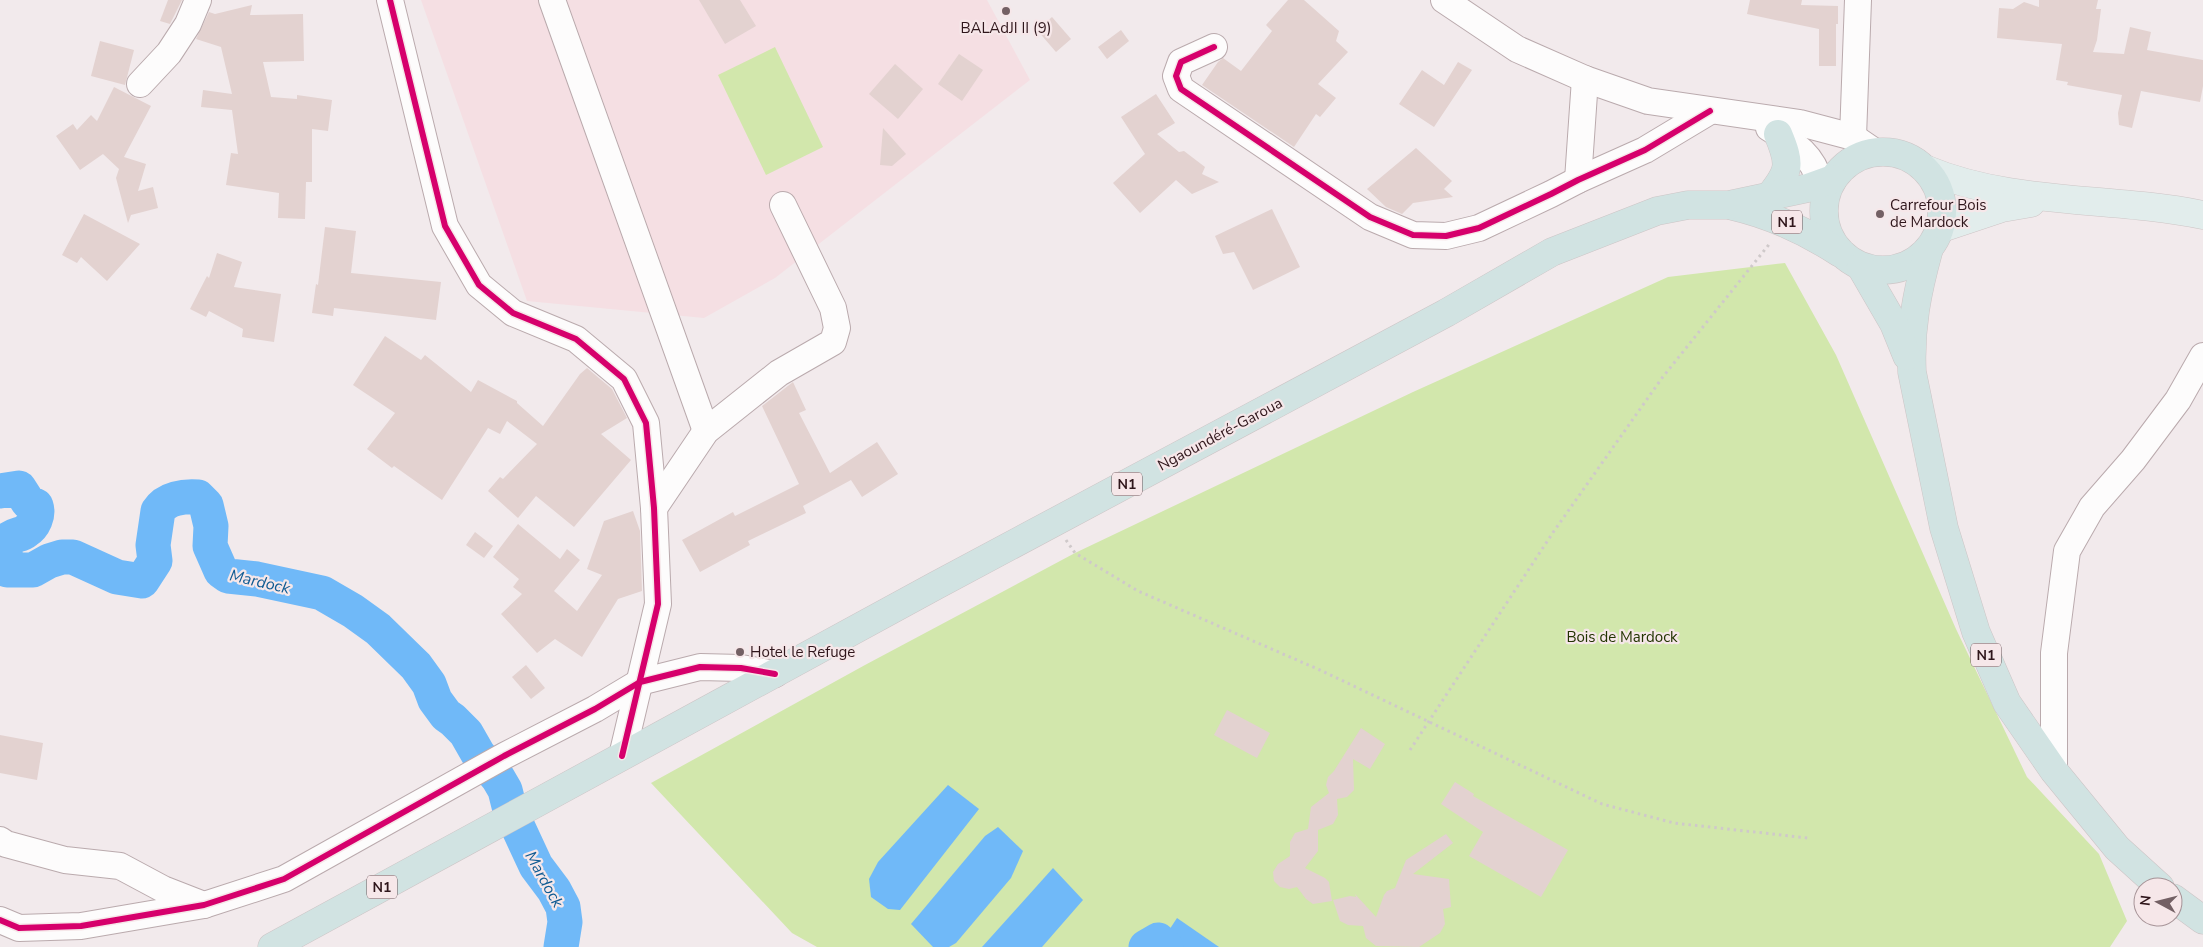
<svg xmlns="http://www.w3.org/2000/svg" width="2203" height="947" viewBox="0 0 2203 947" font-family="'Nunito Sans',sans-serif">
  <rect width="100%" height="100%" fill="#f2eaec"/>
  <polygon fill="#f5dfe3" points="421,0 987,0 1030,80 775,278 704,318 527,301"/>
  <g fill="#d2e7ac">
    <polygon points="775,47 823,147 766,175 718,75"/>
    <polygon points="1785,263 1836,355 1956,629 2027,777 2099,854 2127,921 2110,947 817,947 792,933 651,783 865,665 1075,553 1413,392 1668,277"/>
  </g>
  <g fill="#70b9f8">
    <polygon points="948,785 979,809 900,910 888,909 871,897 869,879 878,862"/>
    <polygon points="998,827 1023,851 1011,878 956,943 949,947 933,947 911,924 985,836"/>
    <polygon points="1053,868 1083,900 1042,947 982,947"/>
    <polygon points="1177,918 1219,947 1158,947"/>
  </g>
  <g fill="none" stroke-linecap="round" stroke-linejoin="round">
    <g stroke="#70b9f8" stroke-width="35">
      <path d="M0,491l19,-3 9,14 8,4c3,9 -2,20 -10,25 -6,5 -13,3 -18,9l-7,24 6,6h26l16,-9 13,-4h11l44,20 25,4 13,-20 -2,-16 5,-34c8,-13 26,-15 40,-14l8,8 5,21 -1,20 11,25 7,5 29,3 65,14 31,18 25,18 38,37 13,18 6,16 11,15 7,5 13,13 12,21 20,24 7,12 5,20 26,56 18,24 9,17 2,15 -4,25"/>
      <polyline points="1146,947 1158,940 1166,947"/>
    </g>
  </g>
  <g fill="#e3d2d0">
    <polygon points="168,0 182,0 170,24 160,21"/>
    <polygon points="699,0 740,0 756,26 725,44"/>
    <polygon points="1288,0 1304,0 1339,31 1336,41 1348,52 1318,84 1336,98 1320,117 1316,114 1294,147 1202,85 1218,62 1223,58 1241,71 1272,31 1266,25"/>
    <polygon points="1750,0 1802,0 1801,5 1838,6 1838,24 1836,24 1836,66 1819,66 1819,29 1747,14"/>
    <polygon points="2039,0 2098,0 2096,9 2101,9 2097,40 2093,52 2124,54 2130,27 2151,32 2147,50 2203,60 2203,86 2200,102 2141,91 2132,128 2119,125 2118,113 2122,95 2067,85 2068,82 2056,80 2062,44 1997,38 1999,8 2013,9 2024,2 2039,7"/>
    <polygon points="252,5 250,15 303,14 304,61 263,62 271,97 297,99 297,95 332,100 328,131 312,129 312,182 306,182 305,219 278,218 279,193 226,185 231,153 238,154 232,110 201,107 203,90 232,94 221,47 196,39 209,12 215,14"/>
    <polygon points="1052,17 1071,39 1056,52 1037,30"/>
    <polygon points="1121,30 1129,41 1107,59 1098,47"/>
    <polygon points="100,41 134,50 125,85 91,76"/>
    <polygon points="959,54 983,70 962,101 938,84"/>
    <polygon points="1458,62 1472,70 1434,127 1399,104 1422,70 1444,85"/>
    <polygon points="895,64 923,89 898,119 869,94"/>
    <polygon points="114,87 151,106 124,157 146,164 138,191 153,187 158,208 131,215 128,223 116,178 119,169 103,154 80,170 56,136 73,124 77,130 91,115 97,121"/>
    <polygon points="1156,94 1175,123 1157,134 1179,152 1184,151 1205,167 1202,174 1219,182 1192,194 1176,180 1140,213 1113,183 1145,154 1121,117"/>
    <polygon points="883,128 906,154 892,166 880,165"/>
    <polygon points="1416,148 1452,181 1444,189 1453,197 1413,203 1402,214 1386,207 1367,189"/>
    <polygon points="1272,209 1300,267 1253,290 1234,252 1223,254 1215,236"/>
    <polygon points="84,214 140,244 107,281 81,257 77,263 62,255"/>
    <polygon points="325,227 356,231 351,273 441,282 436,320 334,308 333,316 312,313 316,284 318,285"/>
    <polygon points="217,253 242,262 234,287 281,294 274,342 242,337 243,329 209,311 206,317 190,309 207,276 209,278"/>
    <polygon points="385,336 421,360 425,355 471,392 478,380 517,401 517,403 543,426 580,374 587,368 612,389 627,418 601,434 631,460 574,527 536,496 518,518 488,491 500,477 503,479 537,444 507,421 500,434 488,428 442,500 394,466 392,468 367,449 395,413 353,385"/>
    <polygon points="793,382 806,410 799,413 830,473 877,442 898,474 862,497 851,480 803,506 806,513 748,541 750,545 700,572 682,540 733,512 735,516 799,484 762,406"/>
    <polygon points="633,511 640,531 642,591 618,599 582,657 555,639 537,653 501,614 522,594 513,587 519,579 493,557 518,524 560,559 567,549 580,560 554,591 577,611 602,575 587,569 604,521"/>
    <polygon points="475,532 493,546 484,558 466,545"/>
    <polygon points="526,665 545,688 531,699 512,677"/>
    <polygon points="1227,710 1270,733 1257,758 1214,735"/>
    <polygon points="1361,728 1385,744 1370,769 1353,759 1354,790 1347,797 1337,799 1338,815 1333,824 1318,830 1318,851 1305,868 1325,878 1329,882 1332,901 1313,904 1306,899 1297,887 1289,889 1280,887 1274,881 1273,872 1278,864 1290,856 1290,842 1295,833 1308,829 1311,807 1329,793 1326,785 1328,777 1334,771"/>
    <polygon points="0,735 43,743 37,780 0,773"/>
    <polygon points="1455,782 1474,794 1473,796 1568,850 1541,897 1469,856 1483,832 1441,804"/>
    <polygon points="1446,834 1453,843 1413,874 1449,879 1451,907 1443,909 1445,924 1440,933 1419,947 1376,946 1366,938 1363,926 1348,925 1340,921 1333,900 1350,896 1356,897 1355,894 1376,917 1384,895 1387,891 1395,888 1406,860"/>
  </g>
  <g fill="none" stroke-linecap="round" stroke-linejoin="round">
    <g stroke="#baaaad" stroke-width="28">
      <g id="minor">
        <polyline points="390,0 445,226 479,285 513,313 576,339 624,379 646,423 654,508 658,604 622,756"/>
        <polyline points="552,0 706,431"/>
        <polyline points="1444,0 1517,49 1585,79 1648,101 1800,123 1853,137 1875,152"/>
        <polyline points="1214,47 1181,62 1176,76 1181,89 1370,217 1413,235 1446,236 1479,228 1551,194 1578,180 1645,150 1710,111"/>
        <polyline points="140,84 169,53 188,24 198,0"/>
        <path d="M1769,128c24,15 44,26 51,55"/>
        <polyline points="1853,137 1858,0"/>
        <polyline points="1578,180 1585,79"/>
        <polyline points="654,508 706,431 779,373 833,342 837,328 833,308 783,205"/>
        <polyline points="2054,771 2054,653 2067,551 2092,507 2133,460 2178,400 2203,356"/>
        <polyline points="0,840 6,844 65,860 120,866 163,889 204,905"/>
        <polyline points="0,920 19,928 81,926 204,905 284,879 504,756 595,709 640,682 700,667 741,668 775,674"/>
      </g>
    </g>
    <g stroke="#cdc5c6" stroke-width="29">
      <g id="major">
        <path d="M1925,169c88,37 186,27 278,46"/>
        <polyline points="1939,229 2002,208 2031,203"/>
      </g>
    </g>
    <g stroke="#cdc5c6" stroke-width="29">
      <g id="highway">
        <circle cx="1883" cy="211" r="59"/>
        <path d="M1769,197c21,-26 22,-32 9,-63"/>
        <path d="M1733,206c39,9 73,25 107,47"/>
        <path d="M1929,249c-12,43 -19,78 -17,123l32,156 32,104 31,71 47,68 63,77 43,39"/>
        <polyline points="1861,267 1894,324 1907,356"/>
        <polyline points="2173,898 2203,920"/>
        <polyline points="272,947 935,586 1446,313 1552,252 1657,211 1688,205 1729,205 1808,188 1833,179"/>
      </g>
    </g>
    <g stroke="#cfc9ca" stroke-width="3" stroke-dasharray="2.5 4" stroke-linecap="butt">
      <polyline points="1066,540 1075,553 1138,591 1320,670 1602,804 1674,823 1808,838"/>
      <polyline points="1410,750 1554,531 1662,378 1771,242"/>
    </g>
    <use href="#minor" stroke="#fdfcfc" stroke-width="26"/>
    <use href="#major" stroke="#e2edec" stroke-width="28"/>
    <use href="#highway" stroke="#d1e3e2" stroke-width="28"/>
    <g stroke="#f6e7e9" stroke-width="9">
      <g id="cycleway">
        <polyline points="390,0 445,226 479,285 513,313 576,339 624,379 646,423 654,508 658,604 622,756"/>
        <polyline points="1214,47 1181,62 1176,76 1181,89 1370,217 1413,235 1446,236 1479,228 1551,194 1578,180 1645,150 1710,111"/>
        <polyline points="0,920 19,928 81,926 204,905 284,879 504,756 595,709 640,682 700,667 741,668 775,674"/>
      </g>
    </g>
    <use href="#cycleway" stroke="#d6006c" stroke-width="6"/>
  </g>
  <g fill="#736064" stroke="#f6e7e9" stroke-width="2">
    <circle cx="1006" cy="11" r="5"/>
    <circle cx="1880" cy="214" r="5"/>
    <circle cx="740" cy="652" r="5"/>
  </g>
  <g text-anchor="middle" stroke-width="4.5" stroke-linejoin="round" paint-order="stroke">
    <g fill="#f6e7e9" stroke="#6b5559" stroke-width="1">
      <rect x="1772" y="210.5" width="30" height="23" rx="4"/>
      <rect x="1112" y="472.5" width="30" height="23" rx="4"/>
      <rect x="1971" y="643.5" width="30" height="23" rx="4"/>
      <rect x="367" y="875.5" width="30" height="23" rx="4"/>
    </g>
    <g font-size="14" font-weight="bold" fill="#2f161b">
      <text x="1787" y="227">N1</text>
      <text x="1127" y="489">N1</text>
      <text x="1986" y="660">N1</text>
      <text x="382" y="892">N1</text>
    </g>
    <g font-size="15" fill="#2f161b" stroke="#f6e7e9" text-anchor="start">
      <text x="1006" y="33" text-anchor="middle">BALAdJI II (9)</text>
      <text x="1890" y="210">Carrefour Bois<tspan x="1890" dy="17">de Mardock</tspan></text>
      <text x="750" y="657">Hotel le Refuge</text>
    </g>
    <g font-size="15" fill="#2f161b" stroke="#f6e7e9">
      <text transform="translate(1220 434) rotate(-28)" y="5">Ngaoundéré-Garoua</text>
    </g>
    <g font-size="15" fill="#223401" stroke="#f6e7e9">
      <text x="1622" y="642">Bois de Mardock</text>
    </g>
    <g font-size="16" font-style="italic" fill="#0e5a92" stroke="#f6e7e9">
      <text transform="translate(260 581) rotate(13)" y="6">Mardock</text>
      <text transform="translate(545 879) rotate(61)" y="6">Mardock</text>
    </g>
  </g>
  <g transform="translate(2158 902) rotate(277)"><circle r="24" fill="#f6e7e9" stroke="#a69397"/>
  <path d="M0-4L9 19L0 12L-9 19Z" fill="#736064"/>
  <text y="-8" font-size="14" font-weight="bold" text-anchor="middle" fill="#2f161b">N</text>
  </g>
</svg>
